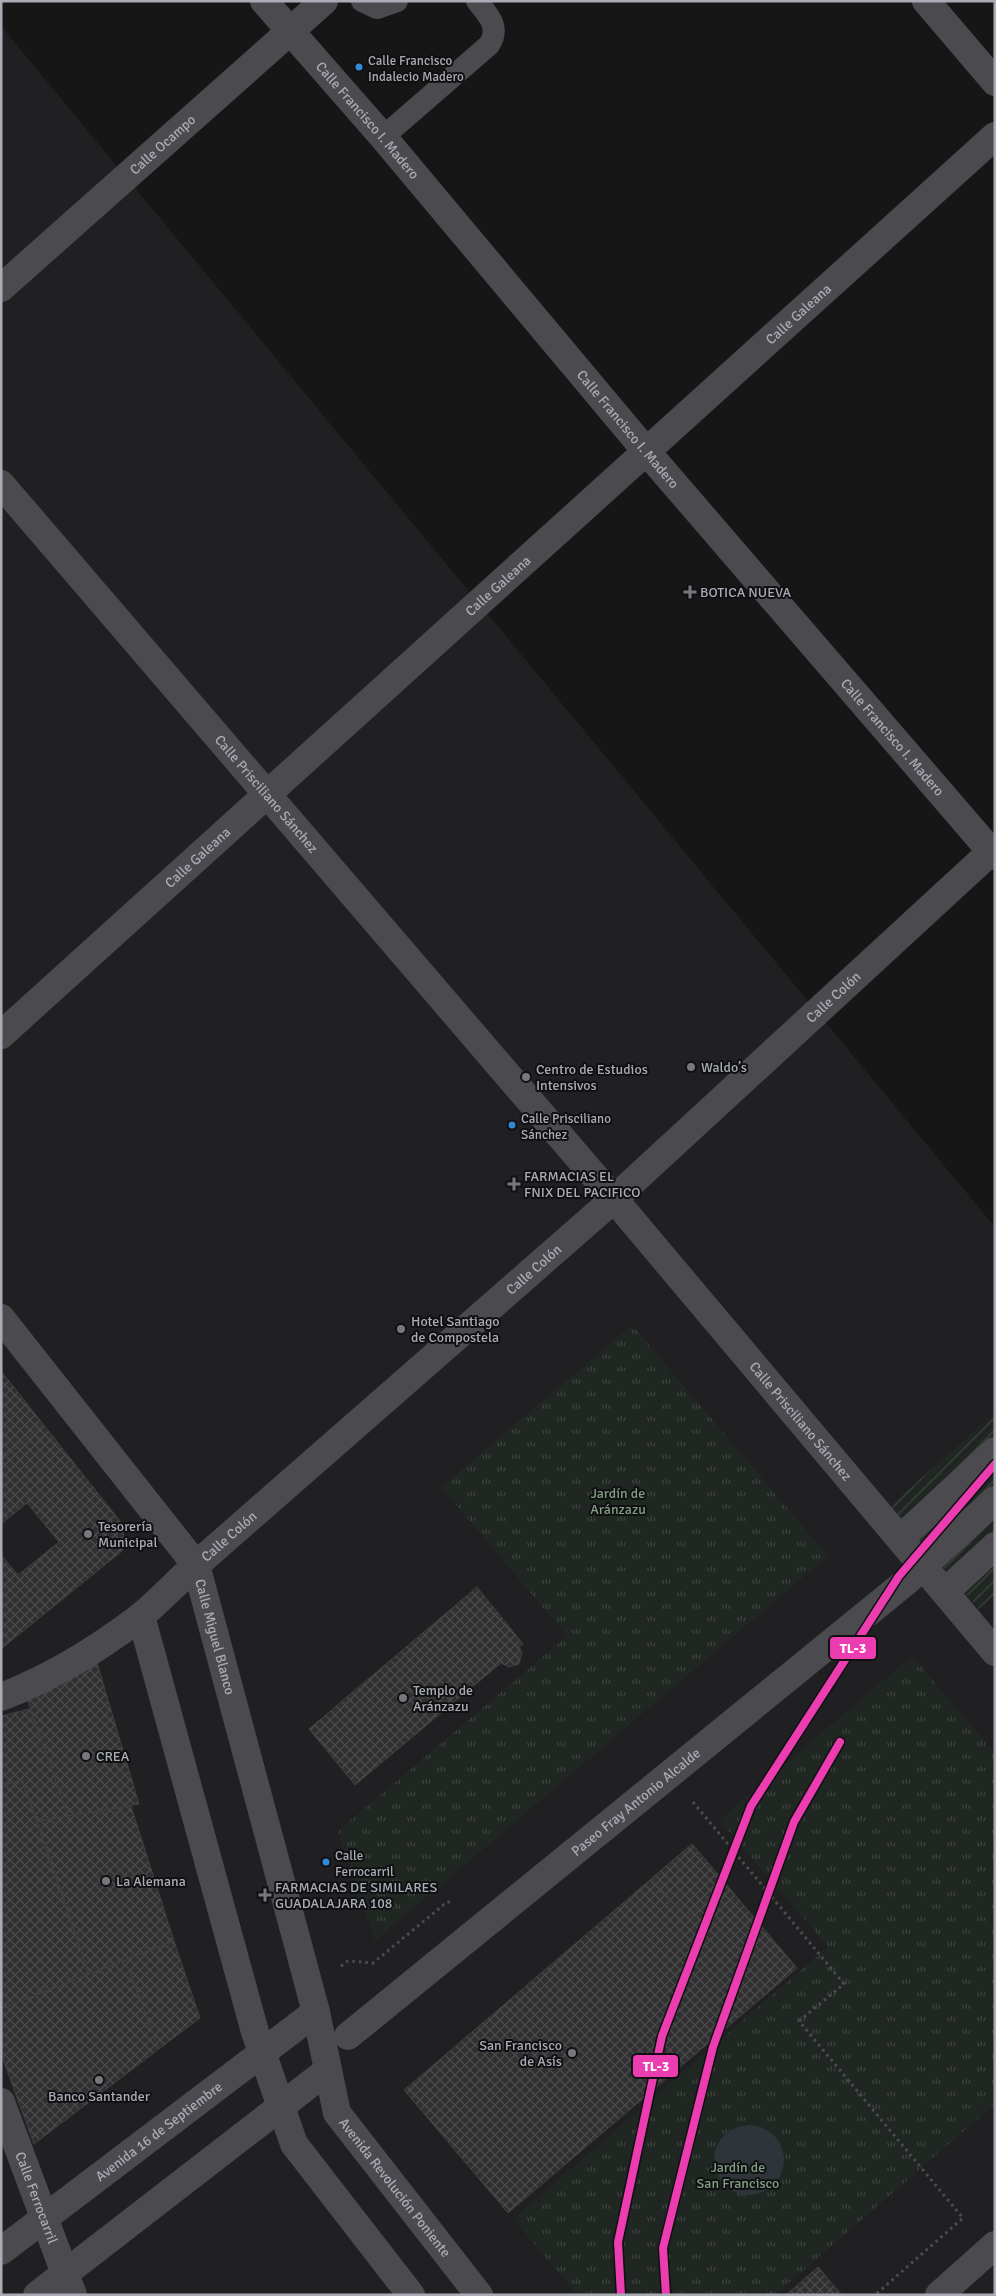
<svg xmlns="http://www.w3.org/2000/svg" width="996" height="2296" viewBox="0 0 996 2296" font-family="Signika,sans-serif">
  <defs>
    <pattern id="park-tufts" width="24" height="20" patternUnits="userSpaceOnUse" patternTransform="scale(1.25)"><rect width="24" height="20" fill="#202621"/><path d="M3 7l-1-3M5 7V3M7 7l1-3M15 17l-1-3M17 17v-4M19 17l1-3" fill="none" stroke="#3e433f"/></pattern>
    <pattern id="garden-furrows" width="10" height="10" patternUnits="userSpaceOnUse" patternTransform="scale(1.25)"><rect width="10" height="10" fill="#202621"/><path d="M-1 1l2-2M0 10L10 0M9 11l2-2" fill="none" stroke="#3e433f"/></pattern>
    <pattern id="building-cross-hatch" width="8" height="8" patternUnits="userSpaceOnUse" patternTransform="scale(1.25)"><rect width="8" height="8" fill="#303031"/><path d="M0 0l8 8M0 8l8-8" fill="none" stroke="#4b4b4d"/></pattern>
  </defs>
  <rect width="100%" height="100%" fill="#161616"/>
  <polygon fill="#202022" points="1,26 995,1227 995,2295 1,2295"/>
  <g fill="url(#park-tufts)">
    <polygon points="632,1325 828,1556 375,1941 338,1831 567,1636 441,1487"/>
    <polygon points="912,1656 995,1753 995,2104 775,2295 577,2295 513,2219 828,1947 719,1820"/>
  </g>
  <polygon fill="url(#garden-furrows)" points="995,1413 995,1594 979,1609 890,1506"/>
  <circle fill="#2e343a" cx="749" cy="2160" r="35"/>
  <g fill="url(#building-cross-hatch)" stroke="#3f3f42">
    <polygon points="1,1371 43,1424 1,1461"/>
    <polygon points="43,1424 124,1526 122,1551 1,1649 1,1555 18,1575 59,1542 27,1503 1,1524 1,1461"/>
    <polygon points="477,1587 523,1644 519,1647 522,1653 519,1664 509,1667 501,1663 355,1785 309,1729"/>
    <polygon points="95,1656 139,1804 68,1816 25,1693"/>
    <polygon points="30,1709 68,1816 37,1821 22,1780 1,1786 1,1716"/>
    <polygon points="22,1780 89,1974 1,2009 1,1786"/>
    <polygon points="131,1806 174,1941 89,1974 37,1821"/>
    <polygon points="692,1844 797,1968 508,2213 404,2090"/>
    <polygon points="692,1844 726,1884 686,1918 652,1878"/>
    <polygon points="174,1941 200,2018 159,2049 125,1960"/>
    <polygon points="125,1960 159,2049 34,2144 1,2054 1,2009"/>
    <polygon points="818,2267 842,2295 786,2295"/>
  </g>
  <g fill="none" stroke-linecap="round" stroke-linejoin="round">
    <g stroke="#4c4d4f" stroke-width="3" stroke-dasharray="2.5 4" stroke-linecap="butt">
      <polyline points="693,1802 844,1984 799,2021 963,2218 875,2295"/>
      <polyline points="341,1966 348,1961 373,1963 447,1902 453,1902"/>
    </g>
    <g stroke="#4b4b4f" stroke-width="22">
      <polyline points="362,1 377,8 397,1"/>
      <path d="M383,137l106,-92c12,-18 -1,-30 -12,-44"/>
    </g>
    <g stroke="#4b4b4f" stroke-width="28">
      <path id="s1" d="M264,1l119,136 263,314 349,405"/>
      <polyline points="926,1 995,82"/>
      <path id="s2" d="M1,288l323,-287"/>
      <path id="s3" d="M1,484l613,715 381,453"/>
      <path id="s4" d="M1,1035l994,-899"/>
      <path id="s5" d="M1,1318l195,247 120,447 21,101 142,182"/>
      <polyline points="900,1539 995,1451"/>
      <polyline points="945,1592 995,1546"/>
      <polyline points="141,1616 255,2032 294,2144 411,2295"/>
      <path id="s6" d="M1,1697c50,-19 97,-48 139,-80 19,-16 37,-35 56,-52l418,-366 381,-351"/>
      <path id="s7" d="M348,2036l559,-455 88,-81"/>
      <path id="s8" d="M1,2102l72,193"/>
      <path id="s9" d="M1,2251l315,-239"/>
      <polyline points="37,2295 328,2070"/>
      <polyline points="939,2295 995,2245"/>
    </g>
    <g stroke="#101012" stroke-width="11">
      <g id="metro-1">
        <polyline points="621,2295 618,2242 662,2036 751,1806 899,1576 995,1464"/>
        <polyline points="666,2295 663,2248 713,2047 794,1822 840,1742"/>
      </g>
    </g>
    <use href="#metro-1" stroke="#eb3cb0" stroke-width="8"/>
  </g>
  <g fill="#338bd7" stroke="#101012" stroke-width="2">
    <circle cx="359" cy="67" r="4.5"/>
    <circle cx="512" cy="1125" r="4.5"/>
    <circle cx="326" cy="1862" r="4.5"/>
  </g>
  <g fill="#76787d" stroke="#101012" stroke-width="2">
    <path d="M687.5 584.5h5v5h5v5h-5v5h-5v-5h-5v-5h5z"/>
    <circle cx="691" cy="1067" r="5"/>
    <circle cx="526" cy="1077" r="5"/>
    <path d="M511.5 1176.5h5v5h5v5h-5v5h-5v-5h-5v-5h5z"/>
    <circle cx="401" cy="1329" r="5"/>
    <circle cx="88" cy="1534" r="5"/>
    <circle cx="403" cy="1698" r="5"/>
    <circle cx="86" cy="1756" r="5"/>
    <circle cx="106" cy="1881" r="5"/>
    <path d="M262.5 1887.5h5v5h5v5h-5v5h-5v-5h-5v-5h5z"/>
    <circle cx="572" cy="2053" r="5"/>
    <circle cx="99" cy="2080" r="5"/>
  </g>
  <g text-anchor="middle" stroke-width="4" stroke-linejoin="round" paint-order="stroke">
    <g font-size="13" fill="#a9acb5" stroke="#101012" text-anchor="start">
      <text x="368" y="65">Calle Francisco<tspan x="368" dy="16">Indalecio Madero</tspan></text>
      <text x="521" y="1123">Calle Prisciliano<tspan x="521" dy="16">Sánchez</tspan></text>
      <text x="335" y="1860">Calle<tspan x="335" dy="16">Ferrocarril</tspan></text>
    </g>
    <g font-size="14" fill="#a9acb5" stroke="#101012">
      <text dy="5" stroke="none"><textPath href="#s1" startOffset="158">Calle Francisco I. Madero</textPath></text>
      <text dy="5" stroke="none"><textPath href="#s2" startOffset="216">Calle Ocampo</textPath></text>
      <text dy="5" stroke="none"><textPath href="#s4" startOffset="1075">Calle Galeana</textPath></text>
      <text dy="5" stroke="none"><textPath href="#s1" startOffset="562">Calle Francisco I. Madero</textPath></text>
      <text dy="5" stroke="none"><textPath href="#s4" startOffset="670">Calle Galeana</textPath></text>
      <text dy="5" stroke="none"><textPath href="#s1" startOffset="968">Calle Francisco I. Madero</textPath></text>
      <text dy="5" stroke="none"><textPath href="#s3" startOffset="408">Calle Prisciliano Sánchez</textPath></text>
      <text dy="5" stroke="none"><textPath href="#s4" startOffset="265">Calle Galeana</textPath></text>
      <text dy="5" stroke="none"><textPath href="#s6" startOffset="1091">Calle Colón</textPath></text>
      <text dy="5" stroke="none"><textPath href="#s6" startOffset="686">Calle Colón</textPath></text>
      <text dy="5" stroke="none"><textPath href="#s3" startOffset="1232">Calle Prisciliano Sánchez</textPath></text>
      <text dy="5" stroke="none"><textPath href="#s6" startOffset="281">Calle Colón</textPath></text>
      <text dy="5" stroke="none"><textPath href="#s5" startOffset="389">Calle Miguel Blanco</textPath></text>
      <text dy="5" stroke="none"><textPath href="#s7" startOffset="371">Paseo Fray Antonio Alcalde</textPath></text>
      <text dy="5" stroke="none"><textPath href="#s9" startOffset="198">Avenida 16 de Septiembre</textPath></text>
      <text dy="5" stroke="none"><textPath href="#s5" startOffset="975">Avenida Revolución Poniente</textPath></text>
      <text dy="5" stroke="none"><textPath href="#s8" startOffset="102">Calle Ferrocarril</textPath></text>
    </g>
    <g font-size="14" fill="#a9acb5" stroke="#101012" text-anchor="start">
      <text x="700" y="597">BOTICA NUEVA</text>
      <text x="701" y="1072">Waldo’s</text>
      <text x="536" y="1074">Centro de Estudios<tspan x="536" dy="16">Intensivos</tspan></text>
      <text x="524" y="1181">FARMACIAS EL<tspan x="524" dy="16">FNIX DEL PACIFICO</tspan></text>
      <text x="411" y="1326">Hotel Santiago<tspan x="411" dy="16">de Compostela</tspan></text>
      <text x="98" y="1531">Tesorería<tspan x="98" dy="16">Municipal</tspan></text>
      <text x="413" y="1695">Templo de<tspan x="413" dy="16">Aránzazu</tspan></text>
      <text x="96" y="1761">CREA</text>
      <text x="116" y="1886">La Alemana</text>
      <text x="275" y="1892">FARMACIAS DE SIMILARES<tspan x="275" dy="16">GUADALAJARA 108</tspan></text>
      <text x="562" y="2050" text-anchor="end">San Francisco<tspan x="562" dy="16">de Asís</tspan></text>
      <text x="99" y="2101" text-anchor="middle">Banco Santander</text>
    </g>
    <g font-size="14" fill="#829e84" stroke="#101012">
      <text x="618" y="1498">Jardín de<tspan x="618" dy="16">Aránzazu</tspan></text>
      <text x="738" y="2172">Jardín de<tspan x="738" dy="16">San Francisco</tspan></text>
    </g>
  </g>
  <g stroke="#101012" stroke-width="2">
    <rect x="829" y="1636" width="48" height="24" rx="5" fill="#eb3cb0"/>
    <rect x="632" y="2054" width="47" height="24" rx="5" fill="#eb3cb0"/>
  </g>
  <g font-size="14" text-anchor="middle" font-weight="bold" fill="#fff">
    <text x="853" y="1653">TL-3</text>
    <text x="656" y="2071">TL-3</text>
  </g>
  <rect width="996" height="2296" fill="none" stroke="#a9acb5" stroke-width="5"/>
</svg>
